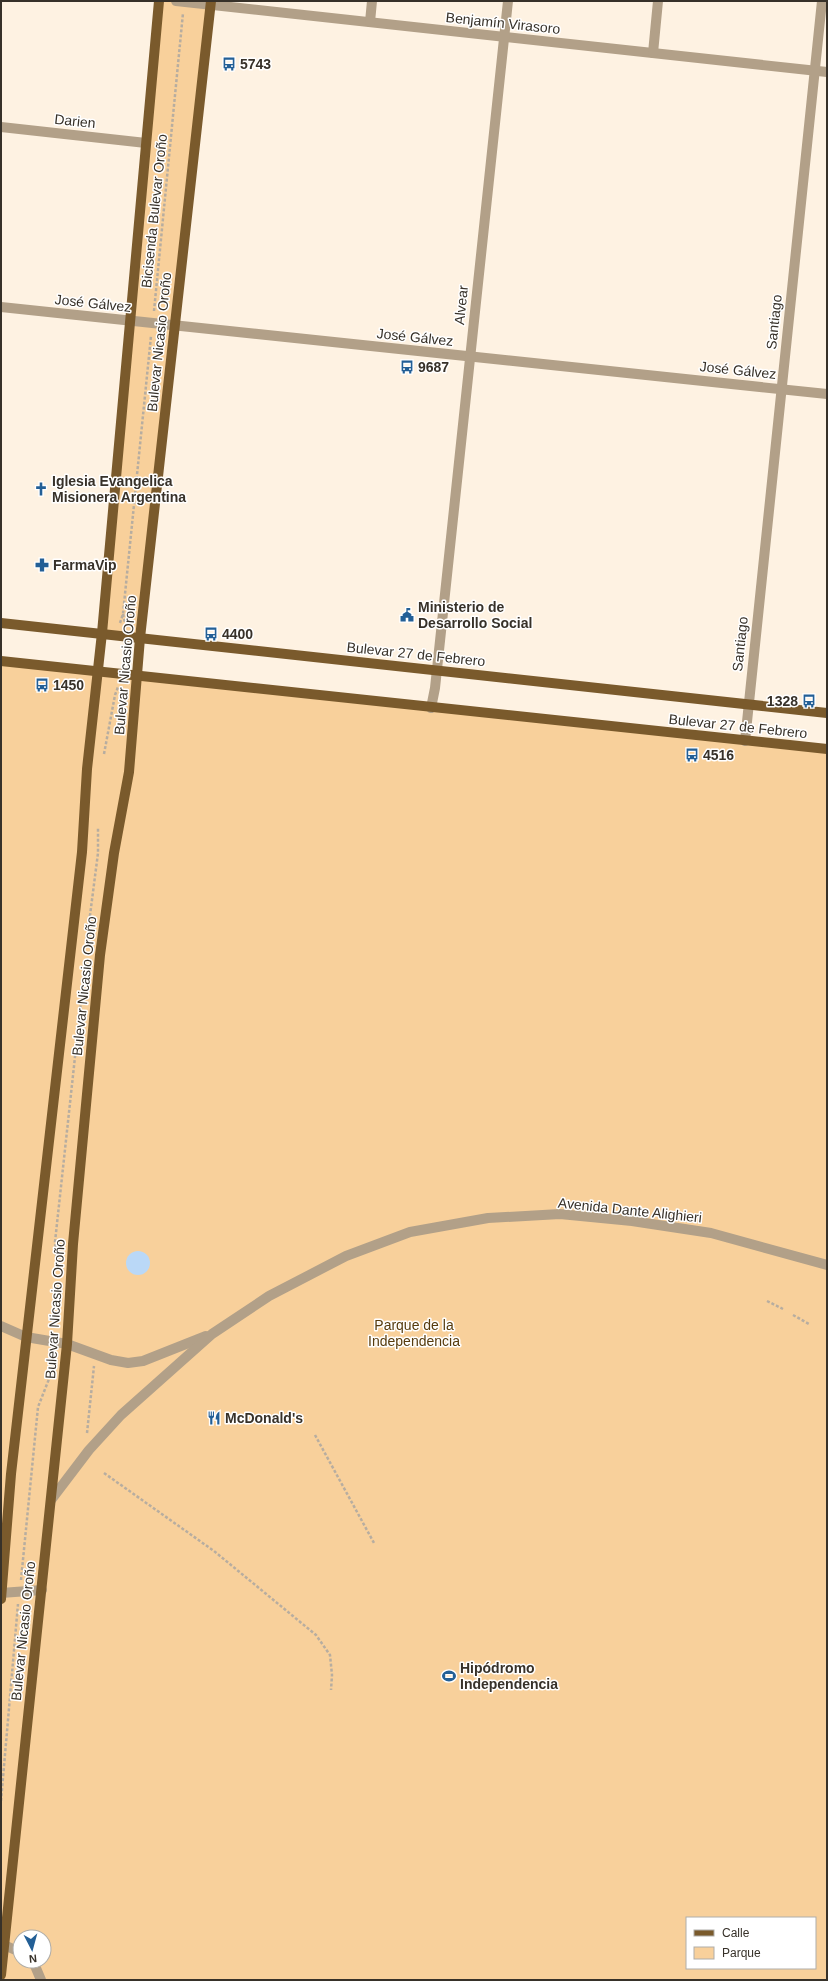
<svg xmlns="http://www.w3.org/2000/svg" width="828" height="1981" viewBox="0 0 828 1981" font-family="Arial,sans-serif">
  <rect width="100%" height="100%" fill="#fef2e2"/>
  <g fill="#f8d09b" fill-rule="evenodd">
    <polygon points="159,1 211,1 140,638 102,633"/>
    <path d="M1,661l826,88v1231h-826zM687,1918h128v50h-128zM20,1937h24v24h-24z"/>
  </g>
  <circle fill="#bad8f7" cx="138" cy="1263" r="12"/>
  <g fill="none" stroke-linecap="round" stroke-linejoin="round">
    <g stroke="#b7ada0" stroke-width="2.5" stroke-dasharray="3 2" stroke-linecap="butt">
      <polyline points="154,311 183,13"/>
      <polyline points="123,614 125,623"/>
      <polyline points="120,623 123,614 151,336"/>
      <polyline points="104,754 115,695 118,687"/>
      <polyline points="88,931 98,853 98,827"/>
      <polyline points="57,1267 55,1242 82,992"/>
      <polyline points="767,1301 783,1309"/>
      <polyline points="793,1315 809,1324"/>
      <polyline points="87,1433 94,1366"/>
      <polyline points="315,1435 374,1543"/>
      <polyline points="104,1473 214,1551 316,1635 330,1655 332,1675 331,1690"/>
      <polyline points="21,1580 38,1407 49,1379"/>
      <polyline points="1,1801 18,1604"/>
    </g>
    <polyline stroke="#b2a088" stroke-width="10" points="1,127 146,143"/>
    <g stroke="#b2a088" stroke-width="10">
      <polyline points="176,1 827,72"/>
      <polyline points="370,22 372,1"/>
      <polyline points="653,53 658,1"/>
      <polyline points="1,307 827,394"/>
      <polyline points="431,708 435,688 508,1"/>
      <polyline points="745,741 822,1"/>
      <polyline points="1,1326 26,1337 67,1344 111,1360 128,1363 143,1361 206,1336"/>
      <polyline points="51,1500 89,1450 121,1415 212,1334 269,1296 346,1256 410,1232 488,1218 560,1214 632,1221 711,1233 827,1265"/>
      <polyline points="1,1593 42,1590"/>
      <polyline points="4,1945 20,1952"/>
      <polyline points="33,1961 41,1980"/>
    </g>
    <g stroke="#7a5a2c" stroke-width="10">
      <polyline points="1,623 827,713"/>
      <polyline points="1,661 827,749"/>
      <polyline points="1,1599 11,1474 82,852 87,769 102,633 159,1"/>
      <polyline points="1,1975 67,1344 73,1244 100,955 114,853 129,772 140,638 211,1"/>
    </g>
  </g>
  <defs>
    <g id="bus-bare" transform="scale(1.08)"><path d="M-5-6H5V4H4V6H2V4H-2V6H-4V4H-5ZM-3.5-4V0h7V-4ZM-3.5 1.2v1.5H-2V1.2ZM2 1.2v1.5H3.5V1.2Z" fill="#235f96" stroke="#fff" stroke-width="2.5" paint-order="stroke"/></g>
    <g id="church-bare" transform="scale(1.08)"><path d="M-1.2-6h2.4v3.5h3.3v2.4h-3.3V6h-2.4V-.1h-3.3v-2.4h3.3Z" fill="#235f96" stroke="#fff" stroke-width="2.5" paint-order="stroke"/></g>
    <g id="pharmacy-bare" transform="scale(1.08)"><path d="M-2-6h4v4h4v4h-4v4h-4v-4h-4v-4h4Z" fill="#235f96" stroke="#fff" stroke-width="2.5" paint-order="stroke"/></g>
    <g id="civic-bare" transform="scale(1.08)"><path d="M-.6-6.5H3V-4.5H.6V-3L4-1V1h2V6H-6V1h2V-1L-.6-3ZM-1.2 2.5V6h2.4V2.5Z" fill="#235f96" stroke="#fff" stroke-width="2.5" paint-order="stroke"/></g>
    <g id="restaurant-bare" transform="scale(1.08)"><path d="M-5-6h1v4h1v-4h1v4h1v-4h1v5L-1.5 .5V6h-2V.5L-5-1ZM5-6V6H3V1.5H1.5Q1.5-4 5-6Z" fill="#235f96" stroke="#fff" stroke-width="2.5" paint-order="stroke"/></g>
    <g id="stadium-bare" transform="scale(1.08)"><path d="M0-5a6.5 5 0 1 0 0 10a6.5 5 0 1 0 0-10ZM-3.5-1.8h7v3.6h-7Z" fill="#235f96" stroke="#fff" stroke-width="2.5" paint-order="stroke"/></g>
  </defs>
  <g fill-rule="evenodd">
    <use href="#bus-bare" x="229" y="64"/>
    <use href="#bus-bare" x="407" y="367"/>
    <use href="#church-bare" x="41" y="489"/>
    <use href="#pharmacy-bare" x="42" y="565"/>
    <use href="#civic-bare" x="407" y="615"/>
    <use href="#bus-bare" x="211" y="634"/>
    <use href="#bus-bare" x="42" y="685"/>
    <use href="#bus-bare" x="809" y="701"/>
    <use href="#bus-bare" x="692" y="755"/>
    <use href="#restaurant-bare" x="214" y="1418"/>
    <use href="#stadium-bare" x="449" y="1676"/>
  </g>
  <g text-anchor="middle" stroke-width="3" stroke-linejoin="round" paint-order="stroke">
    <g font-size="14" fill="#373129" stroke="#fff">
      <text transform="translate(503 23) rotate(6)" y="5">Benjamín Virasoro</text>
      <text transform="translate(75 121) rotate(6)" y="5">Darien</text>
      <text transform="translate(154 211) rotate(-84)" y="5">Bicisenda Bulevar Oroño</text>
      <text transform="translate(93 303) rotate(6)" y="5">José Gálvez</text>
      <text transform="translate(461 305) rotate(-84)" y="5">Alvear</text>
      <text transform="translate(774 322) rotate(-84)" y="5">Santiago</text>
      <text transform="translate(415 337) rotate(6)" y="5">José Gálvez</text>
      <text transform="translate(159 342) rotate(-84)" y="5">Bulevar Nicasio Oroño</text>
      <text transform="translate(738 370) rotate(6)" y="5">José Gálvez</text>
      <text transform="translate(740 644) rotate(-84)" y="5">Santiago</text>
      <text transform="translate(416 654) rotate(6)" y="5">Bulevar 27 de Febrero</text>
      <text transform="translate(125 665) rotate(-85)" y="5">Bulevar Nicasio Oroño</text>
      <text transform="translate(738 726) rotate(6)" y="5">Bulevar 27 de Febrero</text>
      <text transform="translate(84 986) rotate(-84)" y="5">Bulevar Nicasio Oroño</text>
      <text transform="translate(630 1210) rotate(6)" y="5">Avenida Dante Alighieri</text>
      <text transform="translate(55 1309) rotate(-86)" y="5">Bulevar Nicasio Oroño</text>
      <text transform="translate(23 1631) rotate(-84)" y="5">Bulevar Nicasio Oroño</text>
    </g>
    <g font-size="14" font-weight="bold" fill="#373129" stroke="#fff" text-anchor="start">
      <text x="240" y="69">5743</text>
      <text x="418" y="372">9687</text>
      <text x="52" y="486">Iglesia Evangelica<tspan x="52" dy="16">Misionera Argentina</tspan></text>
      <text x="53" y="570">FarmaVip</text>
      <text x="418" y="612">Ministerio de<tspan x="418" dy="16">Desarrollo Social</tspan></text>
      <text x="222" y="639">4400</text>
      <text x="53" y="690">1450</text>
      <text x="798" y="706" text-anchor="end">1328</text>
      <text x="703" y="760">4516</text>
      <text x="225" y="1423">McDonald's</text>
      <text x="460" y="1673">Hipódromo<tspan x="460" dy="16">Independencia</tspan></text>
    </g>
    <g font-size="14" fill="#573b0d" stroke="#fff">
      <text x="414" y="1330">Parque de la<tspan x="414" dy="16">Independencia</tspan></text>
    </g>
  </g>
  <rect width="828" height="1981" fill="none" stroke="#373129" stroke-width="4"/>
  <rect x="686" y="1917" width="130" height="52" fill="#ffffff" stroke="#afada9"/>
  <rect x="694" y="1930" width="20" height="6" fill="#7a5a2c" stroke="#afada9"/>
  <text x="722" y="1937" font-size="12" fill="#373129">Calle</text>
  <rect x="694" y="1947" width="20" height="12" fill="#f8d09b" stroke="#afada9"/>
  <text x="722" y="1957" font-size="12" fill="#373129">Parque</text>
  <g transform="translate(32 1949) rotate(174)"><circle r="19" fill="#ffffff" stroke="#afada9"/>
  <path d="M0-3L7 15L0 10L-7 15Z" fill="#235f96"/>
  <text y="-6" font-size="11" font-weight="bold" text-anchor="middle" fill="#373129">N</text>
  </g>
</svg>
